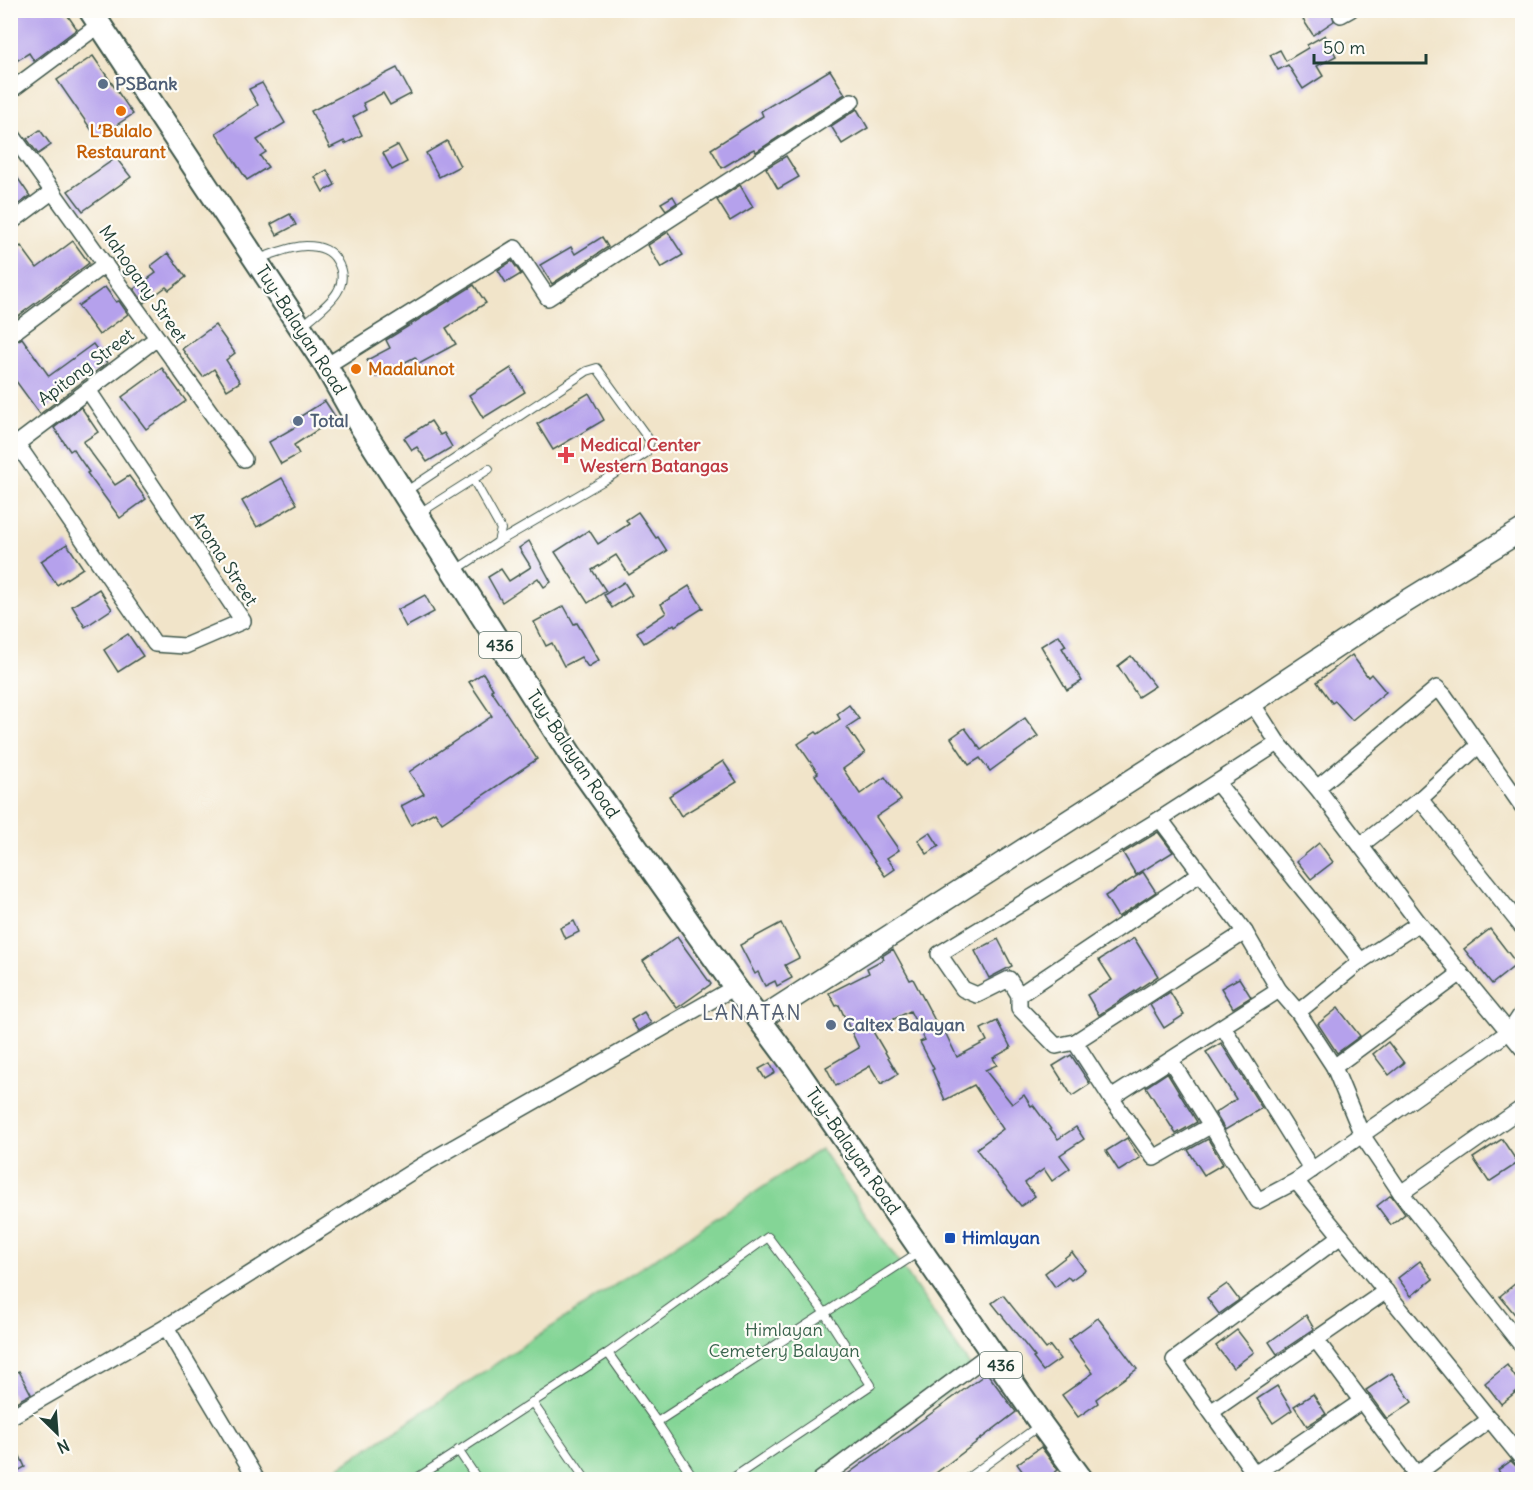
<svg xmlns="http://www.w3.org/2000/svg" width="1533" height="1490" viewBox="0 0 1533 1490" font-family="Delius,sans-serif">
  <rect width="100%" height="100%" fill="#fdfcf7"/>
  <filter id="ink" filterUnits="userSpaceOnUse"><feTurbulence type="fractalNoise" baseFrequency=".0167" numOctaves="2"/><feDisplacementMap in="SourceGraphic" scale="12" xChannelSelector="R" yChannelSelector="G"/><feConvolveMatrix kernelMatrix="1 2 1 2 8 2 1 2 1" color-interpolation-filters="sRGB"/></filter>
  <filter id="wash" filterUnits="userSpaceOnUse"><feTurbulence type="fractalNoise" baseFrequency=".008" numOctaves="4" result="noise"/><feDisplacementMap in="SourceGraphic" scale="24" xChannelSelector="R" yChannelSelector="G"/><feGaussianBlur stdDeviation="1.35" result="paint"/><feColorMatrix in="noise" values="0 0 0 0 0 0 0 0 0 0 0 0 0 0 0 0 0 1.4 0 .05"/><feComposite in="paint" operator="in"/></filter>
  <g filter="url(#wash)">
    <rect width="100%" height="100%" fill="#f1e4c9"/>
    <polygon fill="#84d596" stroke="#528965" stroke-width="1.5" points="821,1149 975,1373 831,1479 346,1480 338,1468"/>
    <g id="blocks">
      <g fill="#b5a1ec">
        <polygon points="10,10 64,10 77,29 34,61 29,53 10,65"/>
        <polygon points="1307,10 1332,10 1334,21 1313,35 1300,15"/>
        <polygon points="1325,35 1336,56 1317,66 1323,76 1303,89 1288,65 1278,70 1270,55 1280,50 1286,61 1308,48 1307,45"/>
        <polygon points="93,56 133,114 97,138 57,80"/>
        <polygon points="397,68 411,94 390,105 383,93 363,103 366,110 353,117 362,135 345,144 344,141 330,148 311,111"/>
        <polygon points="830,70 845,94 756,152 754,149 750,151 722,168 711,149 763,116 761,111"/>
        <polygon points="262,83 285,123 257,140 266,152 260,156 268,167 247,180 216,133 258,105 249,89"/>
        <polygon points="857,109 868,128 842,144 831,126"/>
        <polygon points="40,130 51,145 38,154 27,139"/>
        <polygon points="447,141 460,166 439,177 426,153"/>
        <polygon points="398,145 407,162 392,170 383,153"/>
        <polygon points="786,156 799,177 778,189 766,168"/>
        <polygon points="116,158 131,177 83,211 68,191"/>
        <polygon points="10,167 30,196 10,210"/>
        <polygon points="327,170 335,185 323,192 315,177"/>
        <polygon points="740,185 753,207 730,221 717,200"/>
        <polygon points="673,196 677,203 666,210 661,203"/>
        <polygon points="290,214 296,225 277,235 271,224"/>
        <polygon points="668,232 683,255 661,268 648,245"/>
        <polygon points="602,237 608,247 552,284 540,265 571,247 575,254"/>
        <polygon points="73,241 89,263 10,322 10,253 21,246 37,268"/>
        <polygon points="168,253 186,277 169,290 166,287 144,303 134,289 156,273 151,266"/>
        <polygon points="512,261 521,274 506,283 498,270"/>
        <polygon points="474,285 486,303 446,328 456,344 419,364 415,357 376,377 367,360 390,348 386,340"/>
        <polygon points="105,287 116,302 119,301 128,314 99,335 78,306"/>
        <polygon points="215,325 235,353 226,360 240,382 227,390 214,369 203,377 182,349"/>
        <polygon points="22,338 49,376 93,344 107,363 40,414 10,373 10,345"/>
        <polygon points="162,368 186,401 146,429 122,397"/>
        <polygon points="511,368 525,392 483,418 469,395"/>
        <polygon points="589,393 604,420 553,450 537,424"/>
        <polygon points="325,401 336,418 294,445 299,454 281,464 269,442 297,426 293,421"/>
        <polygon points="81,407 98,432 83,442 115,485 129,476 146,499 120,518 87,473 89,472 73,449 70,451 54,428"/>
        <polygon points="431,421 440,435 444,433 452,447 427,462 417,447 412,450 404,438"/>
        <polygon points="282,478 297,504 257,527 242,501"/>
        <polygon points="638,512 656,538 658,537 667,551 629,575 616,555 592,570 606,591 588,603 555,552 589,530 598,544 629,524 626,520"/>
        <polygon points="529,541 551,582 544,587 538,578 502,602 488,577 501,569 509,581 531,567 519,548"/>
        <polygon points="67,544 83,568 57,585 41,561"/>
        <polygon points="624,582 632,595 612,608 604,595"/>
        <polygon points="689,586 703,608 675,626 674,624 644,643 637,632 666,613 661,604"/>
        <polygon points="99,589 112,609 85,627 72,606"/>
        <polygon points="425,595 434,612 406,627 397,610"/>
        <polygon points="564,606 574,624 577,623 599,660 588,667 581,657 564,666 552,643 546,646 534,622"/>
        <polygon points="128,634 143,656 118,672 104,650"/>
        <polygon points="1059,635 1066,646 1062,648 1082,681 1067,690 1041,646"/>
        <polygon points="1352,655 1368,677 1371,674 1386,692 1352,720 1335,701 1332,703 1317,682"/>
        <polygon points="1131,656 1155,686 1138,697 1118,666"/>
        <polygon points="483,673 493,689 491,690 537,759 442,823 435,812 411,825 401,806 424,794 409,772 492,716 469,682"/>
        <polygon points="849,705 859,719 847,727 865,753 843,769 860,794 885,777 901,800 876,817 899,850 887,858 895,869 885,876 815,775 818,773 798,744 816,732 818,734 840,719 837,714"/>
        <polygon points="1025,718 1038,736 990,771 980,758 969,765 951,738 965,728 981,750"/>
        <polygon points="723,761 737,782 681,816 669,796"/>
        <polygon points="930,832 939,846 927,854 918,840"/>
        <polygon points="1158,832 1173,852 1136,875 1123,853"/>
        <polygon points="1319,843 1333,862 1311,879 1297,861"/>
        <polygon points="1143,872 1156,892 1118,917 1105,896"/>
        <polygon points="574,921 579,932 565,939 560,928"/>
        <polygon points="781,923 799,958 785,965 792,978 777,986 775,981 765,986 758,972 755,974 740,945"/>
        <polygon points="1490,929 1517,964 1492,984 1464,949"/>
        <polygon points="677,937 711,984 677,1008 643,961"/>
        <polygon points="1134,938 1158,976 1099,1015 1087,995 1112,980 1099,960"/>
        <polygon points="998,939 1012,966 989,978 975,951"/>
        <polygon points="893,949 910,980 913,979 941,1032 944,1030 957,1057 987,1041 981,1029 997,1021 1011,1048 993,1058 997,1065 985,1070 1012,1104 1024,1095 1031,1106 1033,1105 1058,1139 1076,1127 1084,1139 1060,1155 1070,1168 1052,1181 1044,1169 1025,1183 1035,1196 1021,1206 976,1149 1003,1129 974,1085 945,1100 932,1070 934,1069 920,1042 925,1040 910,1011 872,1030 898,1074 881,1084 870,1066 836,1086 826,1067 859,1048 839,1005 836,1006 829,993 869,973 867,968 884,959 882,956"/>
        <polygon points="1239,978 1251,997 1233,1008 1221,988"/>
        <polygon points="1170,992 1184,1015 1164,1028 1150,1005"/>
        <polygon points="1338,1008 1360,1036 1337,1053 1318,1024"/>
        <polygon points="644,1012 651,1023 638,1031 631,1020"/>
        <polygon points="1388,1042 1404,1063 1389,1075 1373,1054"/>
        <polygon points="1221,1043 1262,1108 1225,1130 1215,1113 1236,1099 1206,1052"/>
        <polygon points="1071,1055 1090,1084 1072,1096 1053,1066"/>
        <polygon points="770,1063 775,1073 765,1079 759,1069"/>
        <polygon points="1167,1073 1197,1122 1176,1134 1146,1087"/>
        <polygon points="1127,1138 1140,1158 1119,1171 1106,1151"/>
        <polygon points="1208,1139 1223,1164 1204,1175 1188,1150"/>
        <polygon points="1502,1139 1518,1163 1489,1182 1473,1158"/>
        <polygon points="1391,1195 1405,1214 1391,1225 1377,1206"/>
        <polygon points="1072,1252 1085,1270 1071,1280 1068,1277 1055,1287 1045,1273"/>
        <polygon points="1420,1261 1433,1279 1411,1296 1398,1278"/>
        <polygon points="1522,1278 1522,1323 1500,1296"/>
        <polygon points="1227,1284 1239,1300 1219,1314 1207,1298"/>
        <polygon points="1003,1295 1046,1349 1050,1346 1060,1359 1043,1371 1033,1358 1035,1357 992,1303"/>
        <polygon points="1306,1315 1314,1329 1277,1354 1269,1342"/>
        <polygon points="1098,1318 1137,1369 1096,1399 1098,1403 1078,1417 1062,1395 1093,1373 1068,1340"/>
        <polygon points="1237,1330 1254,1352 1233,1368 1216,1346"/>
        <polygon points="1507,1365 1522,1387 1501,1404 1485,1383"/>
        <polygon points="19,1371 31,1394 16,1402 10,1391 10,1375"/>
        <polygon points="987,1373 1016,1412 928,1479 841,1479"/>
        <polygon points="1392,1373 1412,1402 1387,1419 1366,1390"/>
        <polygon points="1277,1386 1292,1410 1273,1423 1257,1399"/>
        <polygon points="1313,1394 1326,1414 1307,1426 1294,1406"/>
        <polygon points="1041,1447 1058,1470 1046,1479 1028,1479 1017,1464"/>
        <polygon points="19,1454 25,1467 14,1473 10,1467 10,1458"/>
        <polygon points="1511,1461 1518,1468 1522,1469 1522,1479 1504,1479 1498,1470"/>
      </g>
    </g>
  </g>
  <g filter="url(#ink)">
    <use href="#blocks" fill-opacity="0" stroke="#3e564a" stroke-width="1.5"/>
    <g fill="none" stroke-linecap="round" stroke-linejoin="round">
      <g stroke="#3e564a" stroke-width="10">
        <g id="lane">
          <path d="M257,259c15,-4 33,-13 49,-13 13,0 25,3 31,15 17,29 -15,47 -35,65"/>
          <polyline points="405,492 587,371 597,368 650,441 646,453 608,478 498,542"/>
          <polyline points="418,514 489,469"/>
          <polyline points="456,570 498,542 501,529 473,479"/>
          <polyline points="608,1353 657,1422 695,1480"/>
          <polyline points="532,1402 586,1480"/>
          <polyline points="657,1422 919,1252"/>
          <polyline points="458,1450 478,1480"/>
          <polyline points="414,1480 608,1353 768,1237 824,1312 871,1385 730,1480"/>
          <polyline points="965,1480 1040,1425"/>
        </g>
      </g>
      <g stroke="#3e564a" stroke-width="18">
        <g id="street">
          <polyline points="1341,15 1350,10"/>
          <polyline points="10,91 99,25"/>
          <polyline points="10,132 244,459"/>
          <polyline points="10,223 53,191"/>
          <polyline points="10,335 105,264"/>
          <polyline points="326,366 515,248 548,298 852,101"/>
          <polyline points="17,444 155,644 185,646 243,621 88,390"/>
          <polyline points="10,449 157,338"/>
          <polyline points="1252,703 1278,743 1317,788 1419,923 1522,1048"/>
          <polyline points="1217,783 1361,961"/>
          <polyline points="1317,788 1437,688 1444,695 1522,806"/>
          <polyline points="1420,799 1522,927"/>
          <polyline points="1160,819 1245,932 1279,990 1298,1012 1334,1067 1362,1135 1401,1193 1522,1346"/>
          <polyline points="1361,845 1420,799 1479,745"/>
          <polyline points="1201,873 1019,995 1019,1008 1056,1046 1075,1042 1245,932"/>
          <polyline points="1019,995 1009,979 977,995 963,989 939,954 1160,819 1278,743"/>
          <polyline points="1298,1012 1361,961 1419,923"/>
          <polyline points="1522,1013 1510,1031 1296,1181 1522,1459"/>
          <polyline points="1223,1027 1312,1170"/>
          <polyline points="1075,1042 1111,1098 1154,1158 1210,1126"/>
          <polyline points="1171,1061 1258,1201 1296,1181"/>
          <polyline points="1334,1067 1461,973"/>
          <polyline points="1111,1098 1279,990"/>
          <polyline points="1401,1193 1522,1108"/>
          <polyline points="166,1327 257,1480"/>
          <polyline points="1316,1340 1416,1474"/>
          <polyline points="1211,1412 1386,1291"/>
          <polyline points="10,1417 166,1327 421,1166 735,987"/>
          <polyline points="1255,1474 1362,1401"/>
          <polyline points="820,1480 992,1352"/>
          <polyline points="1259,1480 1174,1360 1341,1236"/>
          <polyline points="1409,1480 1490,1419"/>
        </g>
      </g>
      <g stroke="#3e564a" stroke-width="24">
        <polyline id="secondary" points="760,1019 1252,703 1386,614 1522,530"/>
      </g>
      <g stroke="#3e564a" stroke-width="26">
        <polyline id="primary" points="90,10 326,366 355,417 570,754 735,987 796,1069 1041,1424 1082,1480"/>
      </g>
      <use href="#lane" stroke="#fff" stroke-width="8"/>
      <use href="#street" stroke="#fff" stroke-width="15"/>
      <use href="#secondary" stroke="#fff" stroke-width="21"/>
      <use href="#primary" stroke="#fff" stroke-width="22"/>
    </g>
  </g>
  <g fill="#5c6f8a" stroke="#fdfcf7" stroke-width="2">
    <circle cx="103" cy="84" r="6"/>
    <circle cx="298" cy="421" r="6"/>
    <circle cx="831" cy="1025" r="6"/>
  </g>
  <g fill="#e8710a" stroke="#fdfcf7" stroke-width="2">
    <circle cx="121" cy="111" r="6"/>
    <circle cx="356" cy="369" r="6"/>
  </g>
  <path fill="#e0444e" stroke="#fdfcf7" stroke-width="2" d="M563 446h6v6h6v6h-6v6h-6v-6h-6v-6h6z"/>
  <rect fill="#1a4fb4" stroke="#fdfcf7" stroke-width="2" x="944" y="1232" width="12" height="12" rx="3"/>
  <g text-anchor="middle" stroke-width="4.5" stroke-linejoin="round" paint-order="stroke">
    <g fill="#fdfcf7" stroke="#62766e" stroke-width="1.5">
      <rect x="479" y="632" width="42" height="26" rx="4.5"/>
      <rect x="980" y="1352" width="42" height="26" rx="4.5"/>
    </g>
    <g font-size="16" font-weight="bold" fill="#1f3d34">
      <text x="500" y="651">436</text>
      <text x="1001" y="1371">436</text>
    </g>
    <g font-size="18" font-weight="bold" fill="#4e5e75" stroke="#fdfcf7" text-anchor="start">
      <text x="115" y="90">PSBank</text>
      <text x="310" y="427">Total</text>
      <text x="843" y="1031">Caltex Balayan</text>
    </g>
    <g font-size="18" font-weight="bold" fill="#c56008" stroke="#fdfcf7">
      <text x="121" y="137">L’Bulalo<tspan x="121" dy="21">Restaurant</tspan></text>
      <text x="368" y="375" text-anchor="start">Madalunot</text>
    </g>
    <g font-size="18" fill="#1f3d34" stroke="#fdfcf7">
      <text transform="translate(143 284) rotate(55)" y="6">Mahogany Street</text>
      <text transform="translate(301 330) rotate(57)" y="6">Tuy-Balayan Road</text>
      <text transform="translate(86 367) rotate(-37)" y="6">Apitong Street</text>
      <text transform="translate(224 559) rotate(57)" y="6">Aroma Street</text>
      <text transform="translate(573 754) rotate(56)" y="6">Tuy-Balayan Road</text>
      <text transform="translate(853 1151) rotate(55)" y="6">Tuy-Balayan Road</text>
    </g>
    <g font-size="18" font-weight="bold" fill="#be3a42" stroke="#fdfcf7" text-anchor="start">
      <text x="580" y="451">Medical Center<tspan x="580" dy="21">Western Batangas</tspan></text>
    </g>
    <g font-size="18" font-weight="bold" fill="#164399" stroke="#fdfcf7" text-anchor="start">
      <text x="962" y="1244">Himlayan</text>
    </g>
    <g font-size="18" fill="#38634c" stroke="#fdfcf7">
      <text x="784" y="1336">Himlayan<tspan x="784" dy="21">Cemetery Balayan</tspan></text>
    </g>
    <g font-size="21" letter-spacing="1.5" fill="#546074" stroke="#fdfcf7">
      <text x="752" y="1020">LANATAN</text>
    </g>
  </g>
  <rect width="1533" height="1490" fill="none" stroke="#fdfcf7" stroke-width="36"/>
  <g transform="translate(57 1433) rotate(155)" stroke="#fdfcf7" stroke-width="4.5" paint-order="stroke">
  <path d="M0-4.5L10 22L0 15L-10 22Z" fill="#1f3d34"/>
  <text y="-9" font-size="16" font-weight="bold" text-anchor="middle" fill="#1f3d34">N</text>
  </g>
  <path d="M1314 54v9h112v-9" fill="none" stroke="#1f3d34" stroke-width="3"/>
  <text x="1323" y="54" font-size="18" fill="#1f3d34" stroke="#fdfcf7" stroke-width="4.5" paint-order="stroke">50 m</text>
</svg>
